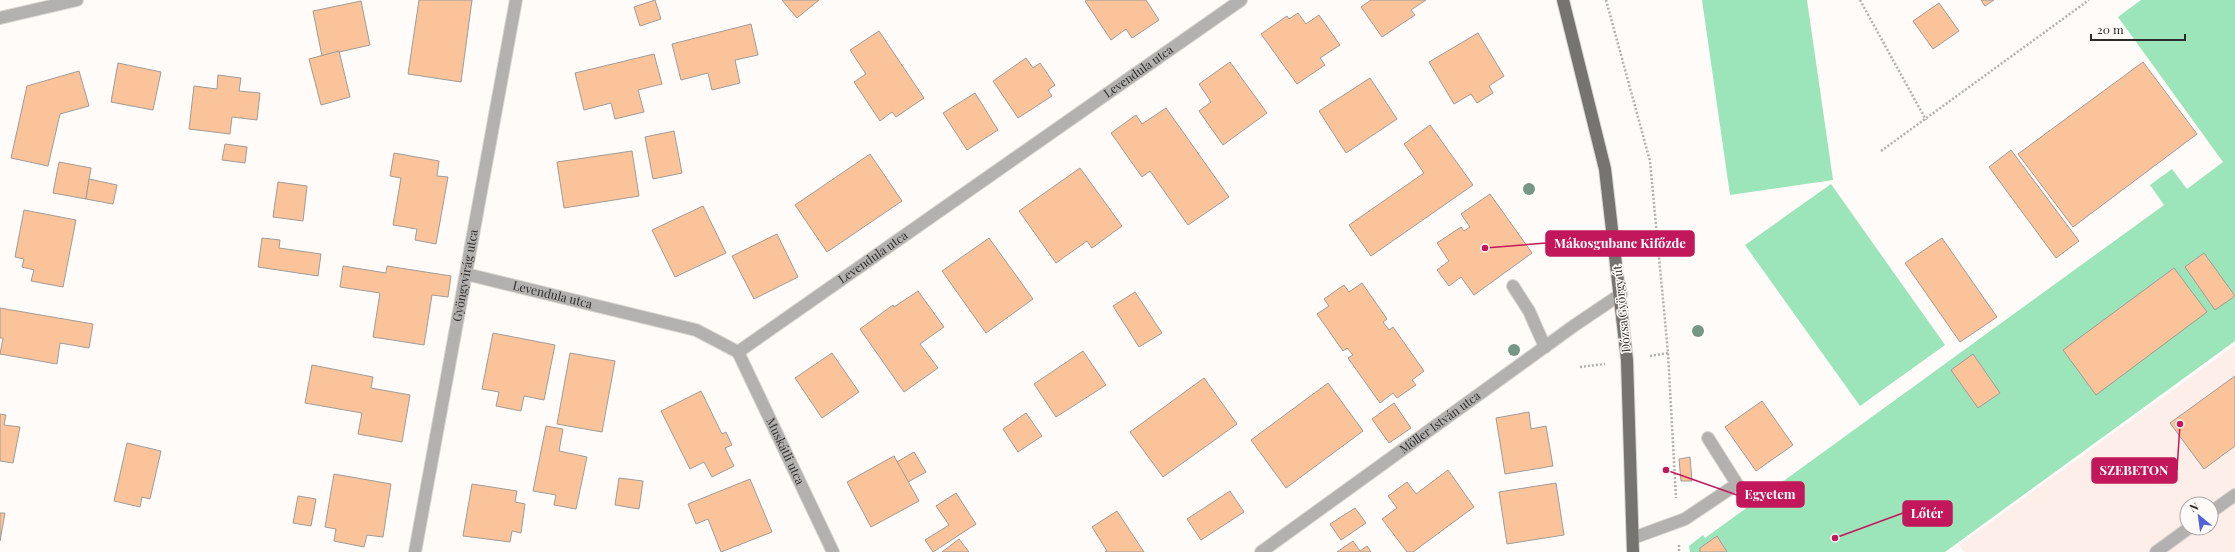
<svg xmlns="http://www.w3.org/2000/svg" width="2235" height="552" viewBox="0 0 2235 552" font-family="'Playfair Display',serif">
  <rect width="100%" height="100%" fill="#fffbf8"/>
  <path fill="#fdeee9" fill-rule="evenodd" d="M2235,345v207h-271l-5,-7zM2187,504h24v24h-24z"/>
  <g fill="#9ce4b9">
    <polygon points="1702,0 1807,0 1833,180 1730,195"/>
    <polygon points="2141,0 2235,0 2235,341 1945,552 1690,552 1689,546 1703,535 1705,538 2164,205 2150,185 2172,169 2187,189 2223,162 2118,17"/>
    <polygon points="1831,184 1945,345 1860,406 1745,245"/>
  </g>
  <g fill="#fac39a" stroke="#a09c98">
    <polygon points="419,0 472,0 461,82 408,74"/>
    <polygon points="655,0 661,19 640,26 634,7"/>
    <polygon points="782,0 819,0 797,18"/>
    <polygon points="1087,0 1146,0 1159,20 1132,38 1126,29 1111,40 1085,1"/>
    <polygon points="1371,0 1426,0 1411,10 1415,15 1382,37 1361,7"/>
    <polygon points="1981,0 1994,0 1985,6"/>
    <polygon points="361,1 370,45 322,56 313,11"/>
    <polygon points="1939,3 1959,31 1933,49 1913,21"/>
    <polygon points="1298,13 1306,24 1319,15 1340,45 1320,58 1325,65 1297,84 1261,34 1287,16 1289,19"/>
    <polygon points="751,24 758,55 735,60 740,83 712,90 708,73 681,80 672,44"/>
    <polygon points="879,31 924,98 896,117 892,112 880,121 854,82 866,74 850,50"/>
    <polygon points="1478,33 1504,76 1489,86 1493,93 1477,103 1471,94 1454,104 1429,62"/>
    <polygon points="339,51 350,97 321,105 309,59"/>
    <polygon points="654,54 662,84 638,90 644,112 615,119 611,103 584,110 575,73"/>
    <polygon points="1026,58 1033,68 1040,63 1055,85 1048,90 1052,96 1018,118 993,81"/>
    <polygon points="1230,62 1267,113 1223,145 1199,111 1211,102 1199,84"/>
    <polygon points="2143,62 2197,134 2073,227 2018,154"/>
    <polygon points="118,63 161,72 153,110 111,102"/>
    <polygon points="79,71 89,106 60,114 48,166 11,158 27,86"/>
    <polygon points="218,75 241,78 239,91 260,93 257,120 232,117 230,134 189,129 194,86 217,89"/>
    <polygon points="1370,78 1397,119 1346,153 1319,111"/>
    <polygon points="975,93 998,130 967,150 943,113"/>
    <polygon points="1166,108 1229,197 1188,225 1150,171 1142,177 1111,133 1136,115 1142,124"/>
    <polygon points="1430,125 1473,185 1371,256 1349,225 1424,173 1404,144"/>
    <polygon points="674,131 682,173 653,179 645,137"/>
    <polygon points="225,144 247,147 245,163 222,160"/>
    <polygon points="2011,150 2079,241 2056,258 1989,167"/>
    <polygon points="632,151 639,196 564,208 557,162"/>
    <polygon points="394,153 439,161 437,176 448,177 436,244 415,240 417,229 393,225 401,178 390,176"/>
    <polygon points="870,154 902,201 827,252 795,205"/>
    <polygon points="59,162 91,168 86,199 53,193"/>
    <polygon points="1080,168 1122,226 1092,248 1087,241 1056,263 1019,211"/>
    <polygon points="89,179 117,185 113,204 86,199"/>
    <polygon points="278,182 307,186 303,221 273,217"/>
    <polygon points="1490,194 1532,253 1474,295 1461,277 1449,286 1437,270 1449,261 1437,243 1461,227 1464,231 1470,227 1461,214"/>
    <polygon points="703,206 726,253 675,277 652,230"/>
    <polygon points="24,210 76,220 63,287 31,281 34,270 22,267 24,259 15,257"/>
    <polygon points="777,234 798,277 754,299 732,256"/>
    <polygon points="262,238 280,240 279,248 321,254 318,276 258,267"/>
    <polygon points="989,238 1033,299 986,333 942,271"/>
    <polygon points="1942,238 1997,317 1960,342 1905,263"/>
    <polygon points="2204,253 2235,296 2215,310 2185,267"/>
    <polygon points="343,266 386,273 387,266 451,276 448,297 432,295 424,345 373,337 380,293 340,287"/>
    <polygon points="2174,268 2207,312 2096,395 2063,350"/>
    <polygon points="1362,283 1387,319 1383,322 1389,330 1393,327 1424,371 1412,380 1416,385 1397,398 1393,393 1380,403 1348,358 1353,355 1347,348 1343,351 1317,314 1329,306 1324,299 1344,285 1349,292"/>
    <polygon points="918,291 944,327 920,344 938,368 904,392 860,329 893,305 894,307"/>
    <polygon points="1135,292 1162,333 1139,347 1113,306"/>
    <polygon points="0,308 93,324 89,348 60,343 57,364 0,354 3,338 0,338"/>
    <polygon points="493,333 555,345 544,400 524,396 521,411 496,406 499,392 482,389"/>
    <polygon points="1083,351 1106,385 1056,417 1034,384"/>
    <polygon points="570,353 615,361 602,432 557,424"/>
    <polygon points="832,353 859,392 822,418 795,378"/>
    <polygon points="1973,354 2000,393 1978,408 1951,370"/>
    <polygon points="312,365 373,377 371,388 410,395 402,442 358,434 362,413 305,403"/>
    <polygon points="2235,376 2235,446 2204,469 2170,423"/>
    <polygon points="1204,378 1237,424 1163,477 1130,432"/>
    <polygon points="1328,383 1363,431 1286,488 1251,440"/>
    <polygon points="701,391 722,434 726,432 732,445 725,448 734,466 712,477 704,462 690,469 661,411"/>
    <polygon points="1762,401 1793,445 1756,471 1725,427"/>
    <polygon points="1394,403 1411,428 1389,443 1372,419"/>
    <polygon points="1529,412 1531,429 1546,426 1553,466 1505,474 1496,418"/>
    <polygon points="1026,413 1042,436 1018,452 1003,429"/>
    <polygon points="0,414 6,415 4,425 20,427 13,463 0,461"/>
    <polygon points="546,426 563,429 559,451 587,457 576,509 554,505 556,495 533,491"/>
    <polygon points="127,443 161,451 150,499 142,497 140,507 114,501"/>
    <polygon points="914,452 926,472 908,482 897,462"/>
    <polygon points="894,456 919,501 871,527 847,482"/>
    <polygon points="1690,457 1692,481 1681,481 1679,459"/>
    <polygon points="1448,470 1474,507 1413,552 1407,552 1382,519 1397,508 1388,496 1407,482 1416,494"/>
    <polygon points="334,474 391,484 383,537 367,535 364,547 334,541 336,529 325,527"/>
    <polygon points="619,478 643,481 639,509 615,505"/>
    <polygon points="750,479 772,532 721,552 708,519 696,524 688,504"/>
    <polygon points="1556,483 1564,535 1507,544 1499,492"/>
    <polygon points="472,484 517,491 515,502 525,504 521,533 512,531 510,542 463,536"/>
    <polygon points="1230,491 1244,512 1201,540 1187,519"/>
    <polygon points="956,493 976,524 933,552 925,540 949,525 936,506"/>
    <polygon points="298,496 316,499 311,526 293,523"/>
    <polygon points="1355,508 1366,523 1341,540 1330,524"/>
    <polygon points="1117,511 1144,552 1105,552 1107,551 1092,527"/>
    <polygon points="0,513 5,513 0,541"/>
    <polygon points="1717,536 1727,552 1700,552 1700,548"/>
    <polygon points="959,539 969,552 942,552"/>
    <polygon points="1353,541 1360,551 1367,546 1371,552 1337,552"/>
  </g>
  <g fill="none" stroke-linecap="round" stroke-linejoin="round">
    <g stroke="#d9d6d3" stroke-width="14">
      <g id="service">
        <polyline points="1513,286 1529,311 1545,347"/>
        <polyline points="2211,512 2235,495"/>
        <polyline points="1633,538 1685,519 1737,484 1708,438"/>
        <polyline points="2156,552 2189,528"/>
      </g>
    </g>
    <g stroke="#d9d6d3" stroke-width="14">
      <g id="minor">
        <polyline points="0,18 77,0"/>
        <path id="s1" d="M466,274l230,56 42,22 503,-352"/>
        <path id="s2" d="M738,352l95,200"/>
        <path id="s3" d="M415,552l101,-552"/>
        <path id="s4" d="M1261,552l314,-227 46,-31"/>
      </g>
    </g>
    <g stroke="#d9d6d3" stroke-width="14">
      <polyline id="primary" points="1563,0 1605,169 1627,360 1633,552"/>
    </g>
    <g stroke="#b3b0ad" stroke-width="2.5" stroke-dasharray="2 2" stroke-linecap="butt">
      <polyline points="1606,0 1650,161 1668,353 1676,498"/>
      <polyline points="1860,0 1926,120"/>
      <polyline points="1881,151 2089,0"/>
      <polyline points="1650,356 1668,353"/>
      <polyline points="1580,367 1605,364"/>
      <polyline points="1679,545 1679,552"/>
    </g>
    <use href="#service" stroke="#b2b1af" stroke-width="12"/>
    <use href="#minor" stroke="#b2b1af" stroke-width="12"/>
    <use href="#primary" stroke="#757470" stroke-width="12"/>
  </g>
  <g fill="#759786">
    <circle cx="1529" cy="189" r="6"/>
    <circle cx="1698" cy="331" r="6"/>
    <circle cx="1514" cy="350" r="6"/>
  </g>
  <g text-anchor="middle" stroke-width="3" stroke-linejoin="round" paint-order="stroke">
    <g font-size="12" fill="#2e2c2b" stroke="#fffbf8">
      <text dy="4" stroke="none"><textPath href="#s1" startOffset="773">Levendula utca</textPath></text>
      <text dy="4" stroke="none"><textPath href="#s1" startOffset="449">Levendula utca</textPath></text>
      <text dy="4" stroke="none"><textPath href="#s3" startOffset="281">Gyöngyvirág utca</textPath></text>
      <text dy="4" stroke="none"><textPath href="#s1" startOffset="89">Levendula utca</textPath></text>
      <text transform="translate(1622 309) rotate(-96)" y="4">Dózsa György út</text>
      <text dy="4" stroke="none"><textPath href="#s4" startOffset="221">Möller István utca</textPath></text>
      <text dy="4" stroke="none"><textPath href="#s2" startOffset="110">Muskátli utca</textPath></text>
    </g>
  </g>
  <path fill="none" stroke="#c2185b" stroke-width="1.5" d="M1485 248L1546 243M2180 424L2177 470M1666 470L1737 495M1835 538L1903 513"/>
  <g fill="#c2185b" stroke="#fffbf8" stroke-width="1.5">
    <circle cx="1485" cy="248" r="4"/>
    <circle cx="2180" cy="424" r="4"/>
    <circle cx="1666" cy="470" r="4"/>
    <circle cx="1835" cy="538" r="4"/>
  </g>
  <g fill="#c2185b" stroke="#c2185b" stroke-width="1.5">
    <rect x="1546" y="231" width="148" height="25" rx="4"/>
    <rect x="2092" y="458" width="85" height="25" rx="4"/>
    <rect x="1737" y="482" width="67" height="25" rx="4"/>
    <rect x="1903" y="501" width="49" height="25" rx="4"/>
  </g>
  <g font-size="13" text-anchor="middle" font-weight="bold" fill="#fff">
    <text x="1620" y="248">Mákosgubanc Kifőzde</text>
    <text x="2134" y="475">SZEBETON</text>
    <text x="1770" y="499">Egyetem</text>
    <text x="1927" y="518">Lőtér</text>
  </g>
  <g transform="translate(2199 516) rotate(331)"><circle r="19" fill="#fffbf8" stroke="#aba8a6"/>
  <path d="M0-3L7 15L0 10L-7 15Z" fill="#5263d9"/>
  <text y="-6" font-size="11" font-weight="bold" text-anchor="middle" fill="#2e2c2b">N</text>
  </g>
  <path d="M2091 34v6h94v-6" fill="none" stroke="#2e2c2b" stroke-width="2"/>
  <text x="2097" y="34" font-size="12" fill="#2e2c2b" stroke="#fffbf8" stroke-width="3" paint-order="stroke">20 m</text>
</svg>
